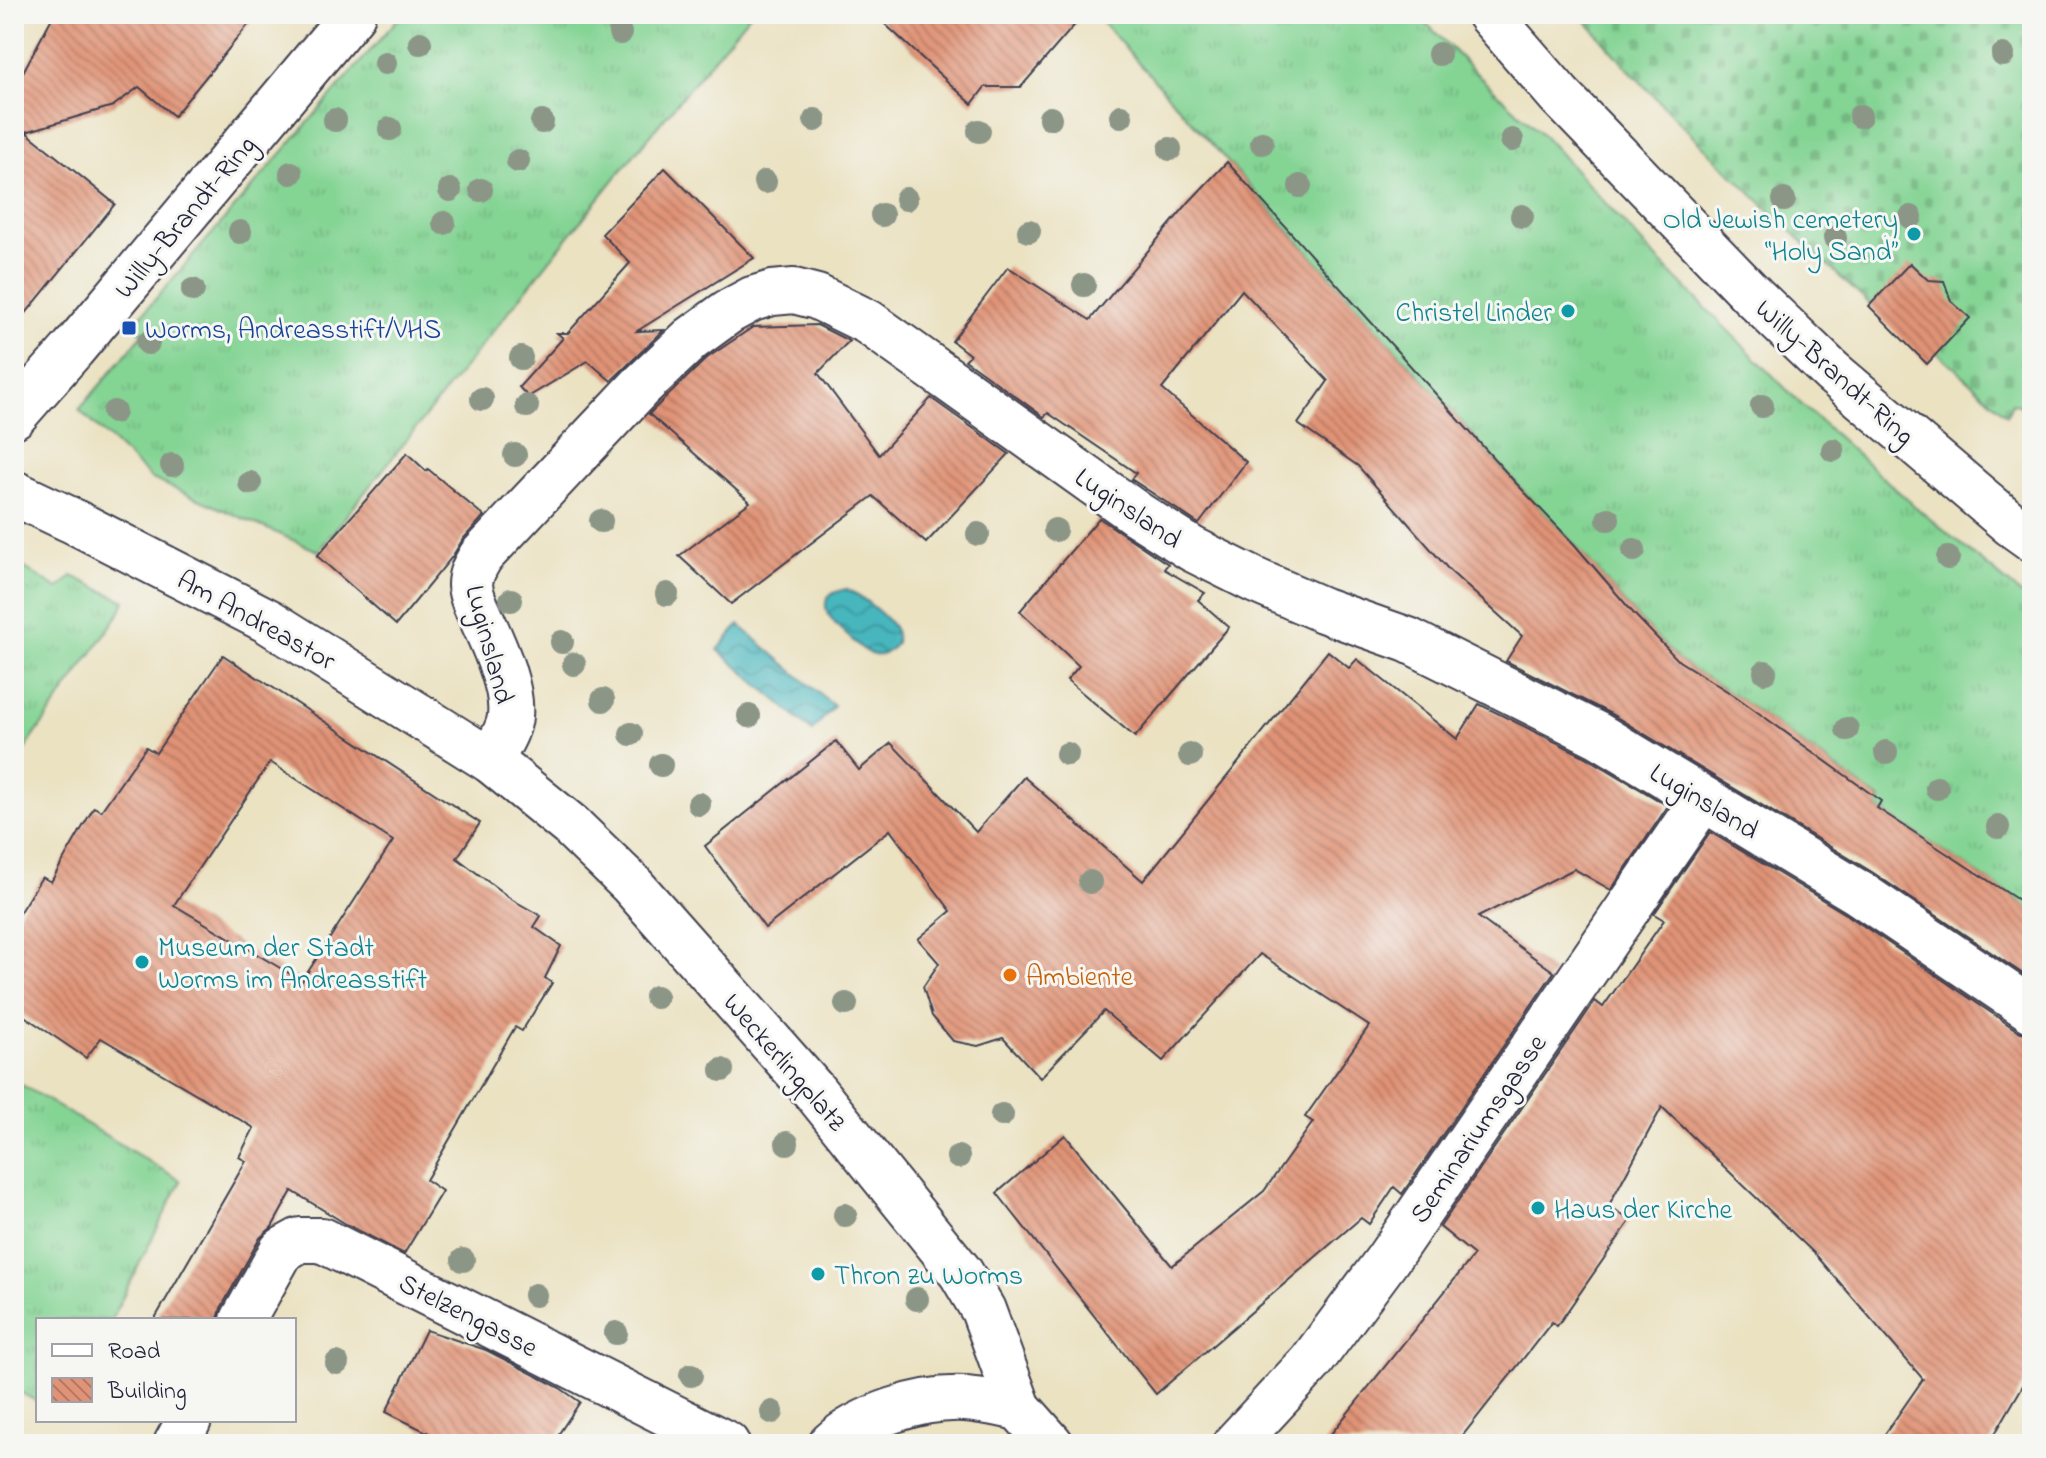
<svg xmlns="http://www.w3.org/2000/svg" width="2046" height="1458" viewBox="0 0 2046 1458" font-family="'Indie Flower',sans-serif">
  <defs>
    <pattern id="grass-tufts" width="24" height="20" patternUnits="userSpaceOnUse" patternTransform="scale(2)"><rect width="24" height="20" fill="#84d494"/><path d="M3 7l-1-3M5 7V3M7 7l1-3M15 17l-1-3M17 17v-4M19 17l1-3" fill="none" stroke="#72b680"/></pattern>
    <pattern id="cemetery-stones" width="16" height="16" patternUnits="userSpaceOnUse" patternTransform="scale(2)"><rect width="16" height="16" fill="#84d494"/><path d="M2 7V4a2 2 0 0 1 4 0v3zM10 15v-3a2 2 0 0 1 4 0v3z" fill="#72b680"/></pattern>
    <pattern id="water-waves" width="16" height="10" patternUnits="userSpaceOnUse" patternTransform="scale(2)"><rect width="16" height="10" fill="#47b6bd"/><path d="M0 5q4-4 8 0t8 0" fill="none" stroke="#3b949b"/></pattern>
    <pattern id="building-back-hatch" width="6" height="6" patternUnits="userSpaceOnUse" patternTransform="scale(2)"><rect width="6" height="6" fill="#e09376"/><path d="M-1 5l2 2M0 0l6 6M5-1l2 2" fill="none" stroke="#b57862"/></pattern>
  </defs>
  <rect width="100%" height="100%" fill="#f6f6f2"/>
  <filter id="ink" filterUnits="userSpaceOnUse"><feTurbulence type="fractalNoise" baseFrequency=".0125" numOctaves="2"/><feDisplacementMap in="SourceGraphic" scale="16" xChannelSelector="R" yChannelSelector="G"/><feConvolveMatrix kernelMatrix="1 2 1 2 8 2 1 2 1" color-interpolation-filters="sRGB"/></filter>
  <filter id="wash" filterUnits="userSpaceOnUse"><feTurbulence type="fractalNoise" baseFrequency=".006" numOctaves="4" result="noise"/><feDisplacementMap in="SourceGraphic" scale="32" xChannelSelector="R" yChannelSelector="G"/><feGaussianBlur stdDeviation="1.8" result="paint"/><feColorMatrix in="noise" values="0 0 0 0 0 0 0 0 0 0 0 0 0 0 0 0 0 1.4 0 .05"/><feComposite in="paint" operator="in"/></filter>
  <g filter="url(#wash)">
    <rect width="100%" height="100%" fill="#ebe2c2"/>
    <g fill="url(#grass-tufts)" stroke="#537b68" stroke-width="2">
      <polygon points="402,14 750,14 620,172 318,551 152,479 79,410 143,334 133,325"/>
      <polygon points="1095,14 1417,14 1485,82 1544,136 1653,255 1801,404 1919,510 2032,603 2032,909 1877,808 1881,800 1735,696 1679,661 1635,615 1574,544 1514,481"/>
      <polygon points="14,561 58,589 72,576 125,601 119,614 14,765"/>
      <polygon points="14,1080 181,1181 111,1320 38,1320 38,1402 14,1389"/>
    </g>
    <path fill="url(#cemetery-stones)" stroke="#537b68" stroke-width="2" d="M1580,14h452v396l-20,-7 -5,12 -69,-62 -12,2c-53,-47 -105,-95 -156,-144 -66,-63 -131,-127 -190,-197z"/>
    <g fill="url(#water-waves)" stroke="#346c7c" stroke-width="2">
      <path d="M846,589c13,5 44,29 49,42 2,4 1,9 1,13 -7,6 -12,13 -22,11 -9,-2 -18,-12 -25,-18 -17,-15 -41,-40 -3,-48z"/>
      <polygon points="739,625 834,706 812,731 718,650"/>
    </g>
    <g id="blocks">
      <g fill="url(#building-back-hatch)" fill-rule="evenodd">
        <polygon points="54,14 257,14 174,116 139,87 113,106 26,132 115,204 14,328 14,89"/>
        <polygon points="874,14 1084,14 1021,87 985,87 972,104"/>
        <polygon points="1227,162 1514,481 1574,544 1635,615 1679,661 1735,696 1881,801 1877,808 2032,909 2032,980 1872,872 1611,714 1506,661 1522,636 1449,570 1358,466 1298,424 1328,381 1242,290 1162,389 1246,462 1199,524 1131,479 1136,473 1048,413 1044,417 965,360 970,355 952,341 1008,267 1090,320 1189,202"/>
        <polygon points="665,168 754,258 637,331 664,330 611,381 588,361 528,397 519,387 563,338 557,333 568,333 630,263 602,234"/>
        <polygon points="1910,263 1928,280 1944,281 1951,301 1970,318 1927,364 1869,306"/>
        <polygon points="817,325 849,341 818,373 879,455 931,398 1009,454 926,543 873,496 731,604 679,556 750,502 649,414 707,358 753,327"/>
        <polygon points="407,453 426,471 428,469 484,516 463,539 452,557 396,625 317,556"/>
        <polygon points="1099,518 1168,564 1164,569 1205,593 1198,600 1229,627 1135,737 1067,680 1079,666 1020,611"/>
        <polygon points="1328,651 1349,668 1357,659 1457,739 1479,704 1586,757 1668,806 1611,890 1574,869 1478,917 1554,972 1402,1194 1394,1187 1369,1224 1361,1218 1156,1394 997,1193 1065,1135 1172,1266 1264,1191 1313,1122 1305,1117 1369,1026 1260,954 1163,1061 1104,1011 1040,1078 1003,1038 978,1046 953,1041 932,1016 923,987 939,963 918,939 951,911 890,830 765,928 705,846 836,741 859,770 891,743 976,832 1024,777 1143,881"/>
        <path d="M223,655l257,168 -23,35 54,41 30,17 -7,11 27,19 -16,32 7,5 -30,48 -7,-4 -89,153 16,11 -38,63 -58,-30 -54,-33 -20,36 -12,11 -39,70 -3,12h-64l92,-159 -7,-4 15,-29 -153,-90 -15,20 -72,-49v-88l28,-44 9,5 43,-75 7,4 45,-64 10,6zM270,762l123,79 -91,140 -128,-76z"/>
        <polygon points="1710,832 1846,914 2018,1031 2032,1035 2032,1370 1989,1444 1878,1444 1923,1379 1816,1255 1662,1107 1609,1205 1630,1221 1557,1326 1552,1322 1456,1444 1323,1444 1474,1255 1440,1227 1595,1001 1603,1007 1664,920 1654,914"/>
        <polygon points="426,1330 486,1350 560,1388 580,1402 552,1444 451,1444 386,1412"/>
      </g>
    </g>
  </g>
  <g filter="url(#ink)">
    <use href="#blocks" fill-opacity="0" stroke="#403f4f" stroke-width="2"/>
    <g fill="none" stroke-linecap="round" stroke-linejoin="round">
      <g stroke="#403f4f" stroke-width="48">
        <g id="minor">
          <polyline points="1489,14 1559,95 1753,296 1832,372 2011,524 2032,539"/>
          <polyline points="14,416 73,349 353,14"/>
          <polyline points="14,493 71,520 268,621 491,761 571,826 631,884 815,1092 961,1273 983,1310 1019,1408 1051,1444"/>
          <path d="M491,761c6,-14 18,-30 19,-45 3,-27 -14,-66 -25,-90 -5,-12 -14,-27 -15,-41 0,-11 5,-19 11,-29l159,-169 51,-48 37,-27 24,-13 20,-6 22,-2 23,6 51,25 269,192 55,35 64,32 67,29 85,30 190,95 261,158 173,117"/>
          <polyline points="243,1320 282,1250 300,1240 322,1240 727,1444"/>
          <polyline points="176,1444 189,1420"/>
          <path d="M831,1444c31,-28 91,-47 133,-45 19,1 36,5 55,9"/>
          <polyline points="1235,1444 1311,1362 1387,1260 1703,799"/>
        </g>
      </g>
      <use href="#minor" stroke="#fff" stroke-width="44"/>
    </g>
    <g fill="#8c9687">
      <circle cx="620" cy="33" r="12"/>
      <circle cx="420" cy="43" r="12"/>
      <circle cx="1439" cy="54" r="12"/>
      <circle cx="2003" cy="55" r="12"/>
      <circle cx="385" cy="63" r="12"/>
      <circle cx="1121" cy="116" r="12"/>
      <circle cx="1860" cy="116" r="12"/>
      <circle cx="1050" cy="118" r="12"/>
      <circle cx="335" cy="120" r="12"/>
      <circle cx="815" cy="120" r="12"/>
      <circle cx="542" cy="122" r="12"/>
      <circle cx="390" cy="129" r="12"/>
      <circle cx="979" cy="131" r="12"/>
      <circle cx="1512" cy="140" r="12"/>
      <circle cx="1262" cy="143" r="12"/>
      <circle cx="1170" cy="149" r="12"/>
      <circle cx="518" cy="161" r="12"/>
      <circle cx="291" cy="173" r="12"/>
      <circle cx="765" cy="182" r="12"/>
      <circle cx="1300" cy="186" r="12"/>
      <circle cx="450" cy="190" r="12"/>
      <circle cx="481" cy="190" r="12"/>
      <circle cx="906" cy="199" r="12"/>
      <circle cx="1784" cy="200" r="12"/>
      <circle cx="882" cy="215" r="12"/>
      <circle cx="1522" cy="216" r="12"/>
      <circle cx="1911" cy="217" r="12"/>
      <circle cx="444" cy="223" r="12"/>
      <circle cx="1029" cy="231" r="12"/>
      <circle cx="240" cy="232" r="12"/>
      <circle cx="1835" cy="238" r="12"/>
      <circle cx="1084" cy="285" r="12"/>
      <circle cx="193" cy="290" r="12"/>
      <circle cx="148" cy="343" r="12"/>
      <circle cx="521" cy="358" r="12"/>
      <circle cx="482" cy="399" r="12"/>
      <circle cx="527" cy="406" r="12"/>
      <circle cx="1762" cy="406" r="12"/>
      <circle cx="114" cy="412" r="12"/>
      <circle cx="1833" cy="450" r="12"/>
      <circle cx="515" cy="455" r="12"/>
      <circle cx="172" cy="465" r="12"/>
      <circle cx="250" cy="483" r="12"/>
      <circle cx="1608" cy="519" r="12"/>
      <circle cx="601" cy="521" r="12"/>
      <circle cx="1055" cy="530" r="12"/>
      <circle cx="978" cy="534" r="12"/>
      <circle cx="1634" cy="550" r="12"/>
      <circle cx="1948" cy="558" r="12"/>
      <circle cx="667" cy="594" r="12"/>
      <circle cx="511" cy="600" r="12"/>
      <circle cx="562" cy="642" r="12"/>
      <circle cx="574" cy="664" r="12"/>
      <circle cx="1765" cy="672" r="12"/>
      <circle cx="603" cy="700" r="12"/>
      <circle cx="749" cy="716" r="12"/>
      <circle cx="1847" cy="729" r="12"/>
      <circle cx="631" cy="734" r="12"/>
      <circle cx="1886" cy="752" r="12"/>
      <circle cx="1067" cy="754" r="12"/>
      <circle cx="1190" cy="755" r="12"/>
      <circle cx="661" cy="765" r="12"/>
      <circle cx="1937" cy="788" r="12"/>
      <circle cx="699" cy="804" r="12"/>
      <circle cx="1998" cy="827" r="12"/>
      <circle cx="1090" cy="882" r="12"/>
      <circle cx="656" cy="997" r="12"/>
      <circle cx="846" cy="1004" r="12"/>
      <circle cx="722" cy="1070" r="12"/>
      <circle cx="1002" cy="1115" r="12"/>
      <circle cx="787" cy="1143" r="12"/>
      <circle cx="958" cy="1157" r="12"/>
      <circle cx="845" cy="1215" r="12"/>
      <circle cx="463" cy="1260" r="12"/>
      <circle cx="535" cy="1295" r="12"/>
      <circle cx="917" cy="1299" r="12"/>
      <circle cx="616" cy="1333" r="12"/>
      <circle cx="337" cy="1363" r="12"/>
      <circle cx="691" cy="1375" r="12"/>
      <circle cx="772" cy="1412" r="12"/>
    </g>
  </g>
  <g fill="#0f9aa8" stroke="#f6f6f2" stroke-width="3">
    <circle cx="1914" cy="234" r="8"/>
    <circle cx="1568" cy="311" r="8"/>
    <circle cx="142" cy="962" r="8"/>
    <circle cx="1538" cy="1208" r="8"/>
    <circle cx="818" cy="1274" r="8"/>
  </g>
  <rect fill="#1a4fb4" stroke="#f6f6f2" stroke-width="3" x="121" y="320" width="16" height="16" rx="4"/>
  <circle fill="#e8710a" stroke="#f6f6f2" stroke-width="3" cx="1010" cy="975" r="8"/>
  <g text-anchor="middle" stroke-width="6" stroke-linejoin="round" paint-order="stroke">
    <g font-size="28" fill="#22223b" stroke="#f6f6f2">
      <text transform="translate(184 216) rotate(-50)" y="10">Willy-Brandt-Ring</text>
      <text transform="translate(1836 371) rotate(42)" y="10">Willy-Brandt-Ring</text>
      <text transform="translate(1129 507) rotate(34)" y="10">Luginsland</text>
      <text transform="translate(257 619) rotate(29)" y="10">Am Andreastor</text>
      <text transform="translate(491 644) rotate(75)" y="10">Luginsland</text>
      <text transform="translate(1705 800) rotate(31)" y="10">Luginsland</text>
      <text transform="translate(786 1061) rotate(49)" y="10">Weckerlingplatz</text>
      <text transform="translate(1477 1128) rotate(-56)" y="10">Seminariumsgasse</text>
      <text transform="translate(469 1314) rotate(27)" y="10">Stelzengasse</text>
    </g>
    <g font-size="28" fill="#0d838f" stroke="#f6f6f2" text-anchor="start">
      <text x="1898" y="228" text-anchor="end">Old Jewish cemetery<tspan x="1898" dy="32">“Holy Sand”</tspan></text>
      <text x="1552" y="321" text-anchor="end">Christel Linder</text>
      <text x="158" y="956">Museum der Stadt<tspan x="158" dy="32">Worms im Andreasstift</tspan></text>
      <text x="1554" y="1218">Haus der Kirche</text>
      <text x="834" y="1284">Thron zu Worms</text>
    </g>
    <g font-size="28" fill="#164399" stroke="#f6f6f2" text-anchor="start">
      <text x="145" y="338">Worms, Andreasstift/VHS</text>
    </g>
    <g font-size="28" fill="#c56008" stroke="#f6f6f2" text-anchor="start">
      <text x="1026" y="985">Ambiente</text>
    </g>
  </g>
  <rect width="2046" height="1458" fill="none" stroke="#f6f6f2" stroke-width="48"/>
  <rect x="36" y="1318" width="260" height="104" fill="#f6f6f2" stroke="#a1a1a9" stroke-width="2"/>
  <rect x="52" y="1344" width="40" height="12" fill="#ffffff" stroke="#a1a1a9" stroke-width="2"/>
  <text x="108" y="1358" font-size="24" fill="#22223b">Road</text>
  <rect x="52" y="1378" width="40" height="24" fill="url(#building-back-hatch)" stroke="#a1a1a9" stroke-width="2"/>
  <text x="108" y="1398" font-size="24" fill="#22223b">Building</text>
</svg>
